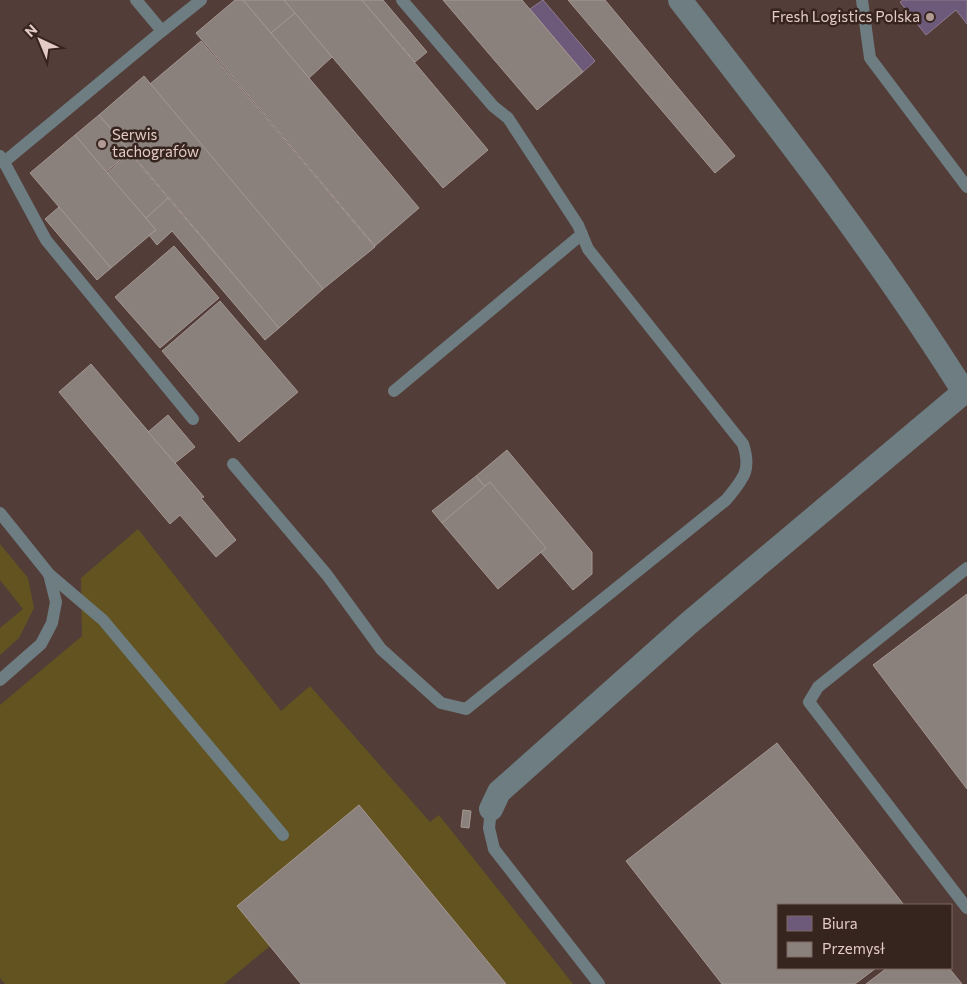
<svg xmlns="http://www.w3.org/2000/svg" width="967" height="984" viewBox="0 0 967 984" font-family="Commissioner,sans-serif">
  <rect width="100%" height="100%" fill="#533d38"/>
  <g fill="#625320">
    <polygon points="138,529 281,711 310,686 430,822 439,815 573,984 501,984 237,906 270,946 224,984 5,984 0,978 0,705 82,636 81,578"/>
    <polygon points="0,544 28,578 34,608 19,638 0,655 0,628 23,609 0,580"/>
  </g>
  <g fill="#6d597a" stroke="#917b90">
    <polygon points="543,0 595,61 583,72 530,9"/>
    <polygon points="903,0 967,0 967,24 956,10 926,35 900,2"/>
  </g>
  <g fill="#8a817c" stroke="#a59792">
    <polygon points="235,0 243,0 419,208 375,246 196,33"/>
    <polygon points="243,0 284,0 295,13 271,33"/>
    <polygon points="284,0 362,0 488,150 443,188"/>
    <polygon points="362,0 383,0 427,52 415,62"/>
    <polygon points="443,0 522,0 583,72 537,110"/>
    <polygon points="568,0 605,0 735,156 715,173"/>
    <polygon points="295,13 332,57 309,78 271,33"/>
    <polygon points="201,41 375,247 323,289 150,84"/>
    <polygon points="144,76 323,289 279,328 99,115"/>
    <polygon points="99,115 130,152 106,172 75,135"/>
    <polygon points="75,135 156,230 111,268 30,173"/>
    <polygon points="130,153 168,198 146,218 107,173"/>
    <polygon points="168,198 279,328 265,340 172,231 157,245 149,235 156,230 146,218"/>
    <polygon points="59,207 111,268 97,280 45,219"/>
    <polygon points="174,246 219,298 160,348 115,297"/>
    <polygon points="220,301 298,392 239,442 162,351"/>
    <polygon points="91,364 204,497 201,498 236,540 216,557 180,515 170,524 59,392"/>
    <polygon points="168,415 195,447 175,463 148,432"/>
    <polygon points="507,450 592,552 592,574 573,590 476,476"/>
    <polygon points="476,476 485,487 442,523 432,511"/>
    <polygon points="490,482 546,548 498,589 442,523"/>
    <polygon points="967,594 967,789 873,665"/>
    <polygon points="777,743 904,905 778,905 778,968 876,968 855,984 722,984 626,861"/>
    <polygon points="359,805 506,984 301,984 237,906"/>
    <polygon points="463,810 471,811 469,828 461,827"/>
    <polygon points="887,968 949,968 962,984 866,984"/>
  </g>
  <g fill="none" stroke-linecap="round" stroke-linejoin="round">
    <g stroke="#6d7d81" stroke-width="12">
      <polyline points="136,0 162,31 201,0"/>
      <polyline points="862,0 870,58 967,187"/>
      <polyline points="0,156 4,162 162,31"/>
      <polyline points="4,162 46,240 193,419"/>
      <polyline points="394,391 582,234"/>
      <path d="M233,464l94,111 54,74 60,54 25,6 260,-209c17,-21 26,-29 17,-56l-155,-195 -10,-24 -70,-107 -15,-12 -91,-106"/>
      <polyline points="0,513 49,574 56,602 52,623 41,644 0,680"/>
      <polyline points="967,568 818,687 809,702 967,908"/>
      <polyline points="49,574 103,620 283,835"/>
      <polyline points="491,809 489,828 494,849 599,984"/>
    </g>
    <path stroke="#6d7d81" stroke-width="24" d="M491,809l8,-17 190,-169 275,-231c-86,-137 -185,-265 -284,-392"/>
  </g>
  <g fill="#b19994" stroke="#36241f" stroke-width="2">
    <circle cx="930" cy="17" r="5"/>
    <circle cx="102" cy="144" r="5"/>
  </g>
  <g text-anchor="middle" stroke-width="5" stroke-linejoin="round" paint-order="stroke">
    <g font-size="15" fill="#e4cbc5" stroke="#36241f" text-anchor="end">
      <text x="920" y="22">Fresh Logistics Polska</text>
      <text x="112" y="140" text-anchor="start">Serwis<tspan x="112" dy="17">tachografów</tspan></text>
    </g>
  </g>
  <rect x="777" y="904" width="175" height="65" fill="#36241f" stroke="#7c6761"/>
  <rect x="787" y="916" width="25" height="15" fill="#6d597a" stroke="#7c6761"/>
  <text x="822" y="929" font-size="15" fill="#e4cbc5">Biura</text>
  <rect x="787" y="942" width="25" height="15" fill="#8a817c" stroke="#7c6761"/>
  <text x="822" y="954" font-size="15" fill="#e4cbc5">Przemysł</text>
  <g transform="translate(40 40) rotate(316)" stroke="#36241f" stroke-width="4" paint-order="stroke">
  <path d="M0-4L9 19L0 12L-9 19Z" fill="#e4cbc5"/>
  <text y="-8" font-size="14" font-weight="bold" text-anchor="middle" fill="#e4cbc5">N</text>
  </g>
</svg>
